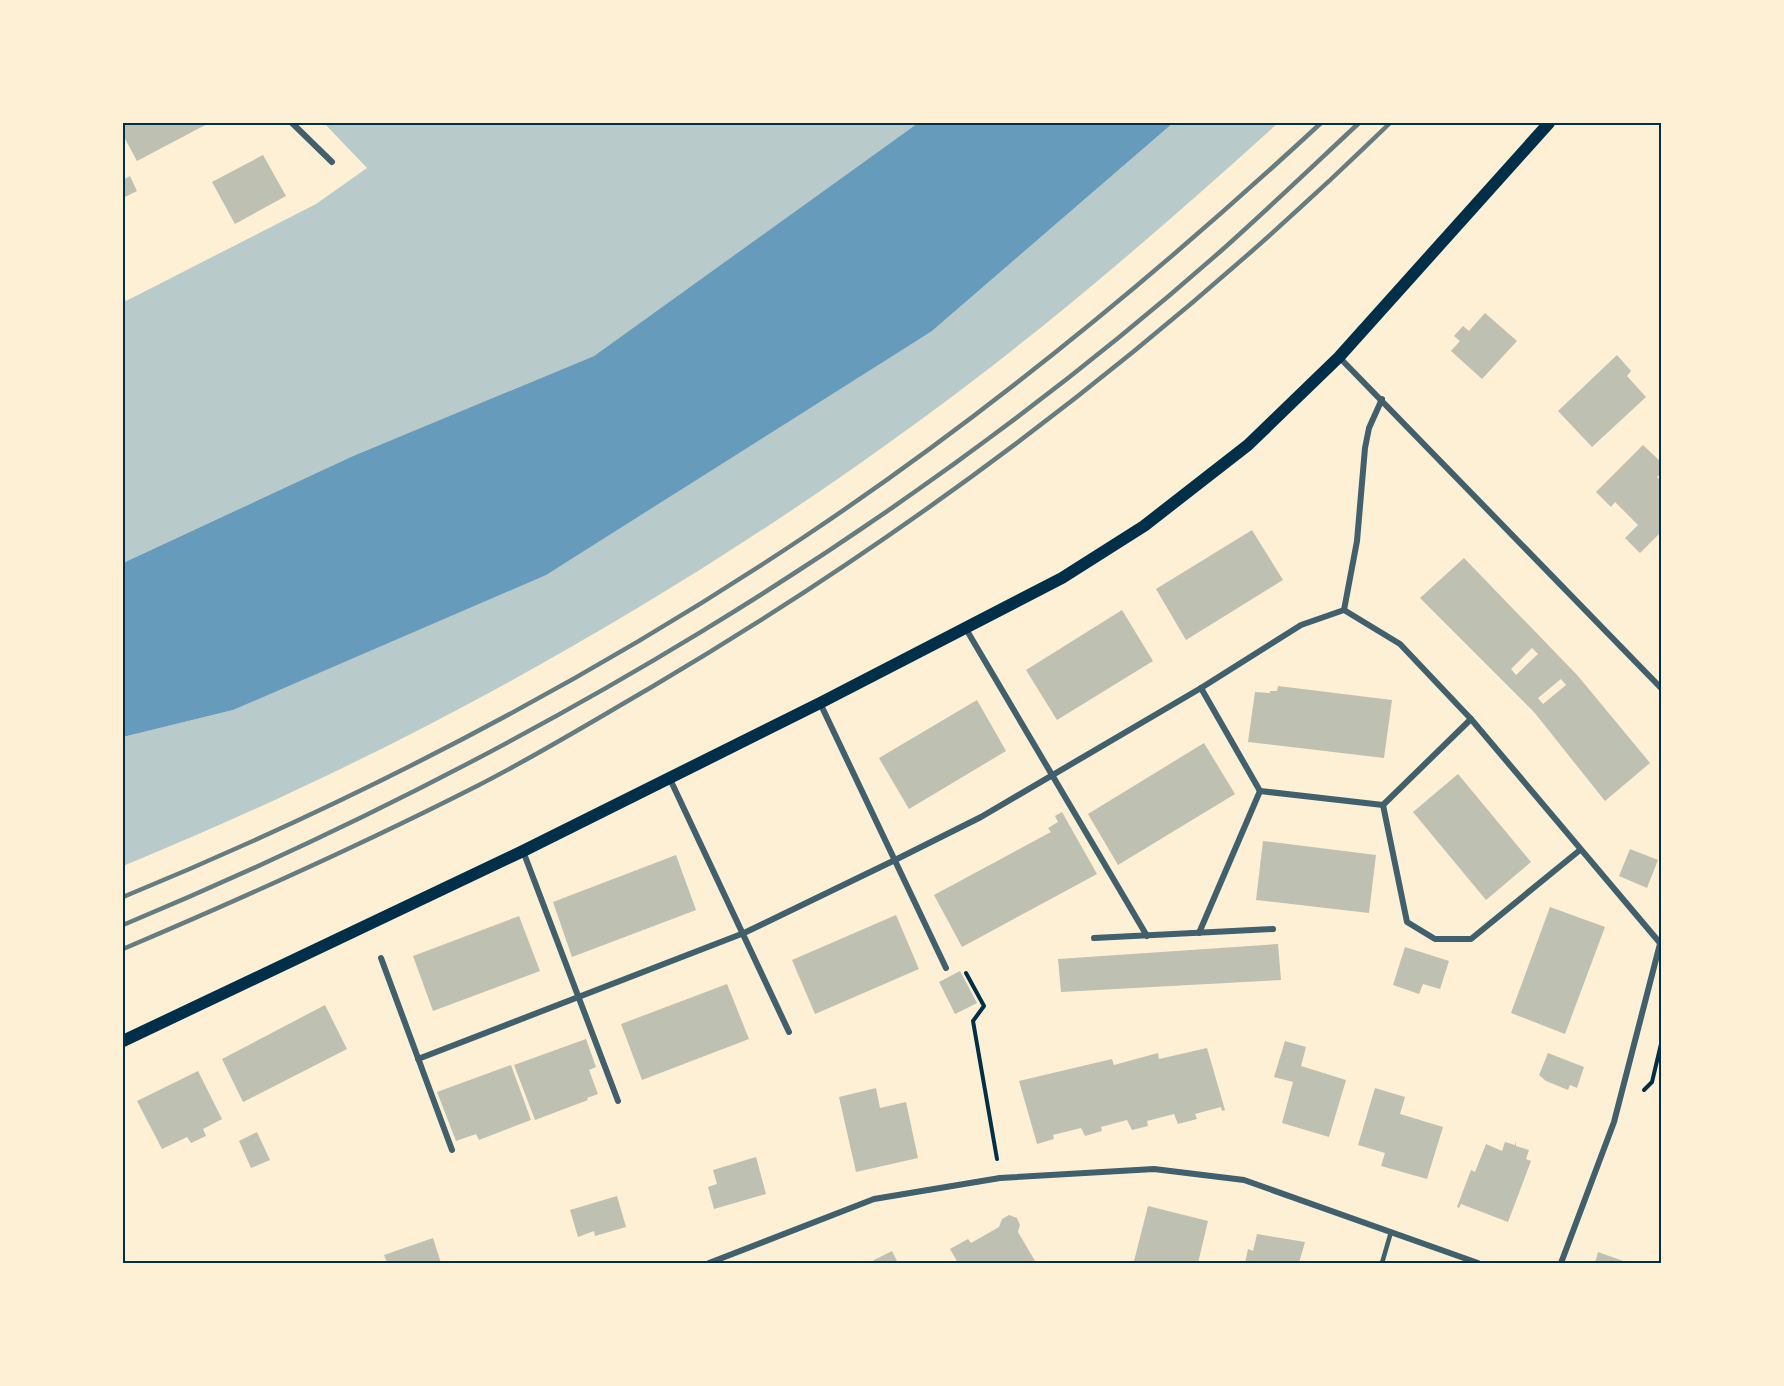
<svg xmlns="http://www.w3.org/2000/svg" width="1784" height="1386" viewBox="0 0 1784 1386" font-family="'Source Sans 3',sans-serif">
  <rect width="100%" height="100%" fill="#fdf0d5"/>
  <g fill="#b9caca">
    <polygon points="324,123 918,123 594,356 353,456 123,563 123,296 126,301 316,204 367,168"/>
    <path d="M1173,123h105c-94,85 -190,169 -291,247 -264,203 -556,370 -864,496v-129l110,-27 699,-379z"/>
  </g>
  <polygon fill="#669bbc" points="918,123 1173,123 932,331 546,575 233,710 123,737 123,563 353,456 594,356"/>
  <g fill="#bec0b2" fill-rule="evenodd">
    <polygon points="123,123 209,123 137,161 123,135"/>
    <polygon points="263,155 286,196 235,224 212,182"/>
    <polygon points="130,176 137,191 123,198 123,180"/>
    <polygon points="1485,313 1517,341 1482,379 1451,351 1460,341 1454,336 1463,326 1469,331"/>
    <polygon points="1617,355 1631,371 1627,376 1646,397 1592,447 1558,411"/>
    <polygon points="1643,445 1661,462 1661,474 1657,477 1661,481 1661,532 1640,553 1625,538 1638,525 1615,502 1611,507 1596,492"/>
    <polygon points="1252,530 1283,580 1186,640 1156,589"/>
    <path d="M1464,558l114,118 72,87 -45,38 -71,-89 -114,-114zM1532,648l6,6 -22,21 -5,-6zM1561,679l5,6 -23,19 -5,-6z"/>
    <polygon points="1122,610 1153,661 1057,720 1026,670"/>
    <polygon points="1278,686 1392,700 1384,758 1248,742 1255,692 1270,693 1270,691 1277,691"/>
    <polygon points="977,700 1006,751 909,809 879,758"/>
    <polygon points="1204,743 1235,794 1118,865 1088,814"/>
    <polygon points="1458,774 1531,862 1486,900 1413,812"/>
    <polygon points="1062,812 1097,874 962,947 934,895 1051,832 1048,828 1058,822 1055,816"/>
    <polygon points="1263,841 1376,855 1369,913 1256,900"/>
    <polygon points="1630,849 1658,860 1647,888 1619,876"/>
    <polygon points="676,855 696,910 572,957 553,902"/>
    <polygon points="1550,907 1605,927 1565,1034 1511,1013"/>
    <polygon points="896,915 919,969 815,1014 792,960"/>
    <polygon points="519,916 540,971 433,1011 413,956"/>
    <polygon points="1278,944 1281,980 1061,992 1058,959"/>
    <polygon points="1405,947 1449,961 1440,989 1423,984 1419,994 1393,985"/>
    <polygon points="960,971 977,1003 955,1014 939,982"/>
    <polygon points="727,984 749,1039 642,1080 621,1024"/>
    <polygon points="325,1005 347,1049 243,1102 222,1059"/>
    <polygon points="586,1039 596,1067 589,1070 598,1094 587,1098 588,1100 535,1120 514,1065"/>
    <polygon points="1285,1041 1306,1047 1301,1066 1346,1080 1329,1137 1282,1123 1293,1082 1274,1077"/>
    <polygon points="1207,1048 1225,1110 1222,1111 1221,1107 1195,1114 1197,1119 1178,1124 1174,1114 1147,1121 1148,1126 1132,1130 1127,1120 1101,1127 1102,1131 1085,1136 1081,1128 1053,1135 1054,1139 1037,1144 1019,1081 1112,1059 1114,1065 1158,1053 1159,1059"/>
    <polygon points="1548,1053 1584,1067 1577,1088 1570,1085 1568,1090 1546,1081 1539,1075"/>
    <polygon points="511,1065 531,1120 479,1140 476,1134 456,1141 437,1092"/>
    <polygon points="198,1071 222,1119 203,1129 206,1136 191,1143 187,1137 162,1149 137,1101"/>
    <polygon points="876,1088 880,1108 906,1102 918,1158 856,1172 839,1097"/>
    <polygon points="1375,1088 1405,1097 1400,1114 1443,1127 1427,1179 1381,1166 1385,1153 1358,1145"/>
    <polygon points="257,1132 270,1160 251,1168 239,1141"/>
    <polygon points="1516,1141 1516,1146 1529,1150 1526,1159 1531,1161 1508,1222 1461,1204 1459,1208 1457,1207 1471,1170 1475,1172 1486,1144 1502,1151 1505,1142 1515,1145"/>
    <polygon points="756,1157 766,1194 714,1209 708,1187 717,1184 713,1170"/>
    <polygon points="617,1196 626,1227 595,1236 594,1231 578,1237 570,1210"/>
    <polygon points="1148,1206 1208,1221 1198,1263 1134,1261"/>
    <polygon points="1009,1215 1017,1218 1020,1225 1018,1232 1035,1261 958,1263 950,1249 968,1239 971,1243 999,1227 1002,1219"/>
    <polygon points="1257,1234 1305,1242 1299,1263 1245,1263 1248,1249 1253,1251"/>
    <polygon points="433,1238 441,1263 387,1263 384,1255"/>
    <polygon points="892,1251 898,1263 871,1263 874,1260"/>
    <polygon points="1598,1252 1629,1263 1595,1263"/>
  </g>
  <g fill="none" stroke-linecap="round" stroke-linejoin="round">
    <g stroke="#003049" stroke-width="4">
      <polyline points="966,973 984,1006 973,1021 997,1159"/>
      <polyline points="1644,1090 1652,1082 1661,1044"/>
    </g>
    <polyline stroke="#3f606c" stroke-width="4.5" points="1382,1263 1391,1232"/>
    <g stroke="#3f606c" stroke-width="6">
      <polyline points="292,123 332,162"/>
      <polyline points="1339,357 1661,688"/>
      <polyline points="1344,610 1357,541 1365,448 1369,428 1382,399"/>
      <polyline points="966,629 1147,936"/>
      <polyline points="1201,688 1260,791 1383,805 1471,719"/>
      <polyline points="820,703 946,968"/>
      <polyline points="669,777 789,1032"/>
      <polyline points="1383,805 1407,922 1435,939 1471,939 1580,850"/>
      <polyline points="523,851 618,1101"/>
      <polyline points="1199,933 1260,791"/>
      <polyline points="1094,938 1273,929"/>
      <polyline points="381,958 452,1150"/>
      <polyline points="418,1059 744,933 895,860 981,817 1201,688 1301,625 1344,610 1400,644 1471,719 1660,943"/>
      <polyline points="709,1263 874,1199 1000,1178 1154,1169 1244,1180 1478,1263"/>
      <polyline points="1561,1263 1614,1122 1661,940"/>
    </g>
    <polyline stroke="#003049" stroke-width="12" points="123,1041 523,851 820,703 1062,578 1144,526 1248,445 1339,357 1549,123"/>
    <g stroke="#657d81" stroke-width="4.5">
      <path d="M123,897c238,-98 467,-217 681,-360 184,-123 355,-264 517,-414"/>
      <path d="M123,925c398,-166 776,-390 1099,-675 47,-42 92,-85 137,-127"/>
      <path d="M123,949c120,-51 238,-104 354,-163 59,-30 116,-65 173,-98 268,-158 517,-348 740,-565"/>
    </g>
  </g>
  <rect width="1784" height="1386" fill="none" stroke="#fdf0d5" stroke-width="249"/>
  <rect x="124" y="124" width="1536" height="1138" fill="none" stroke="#003049" stroke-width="2"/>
</svg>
